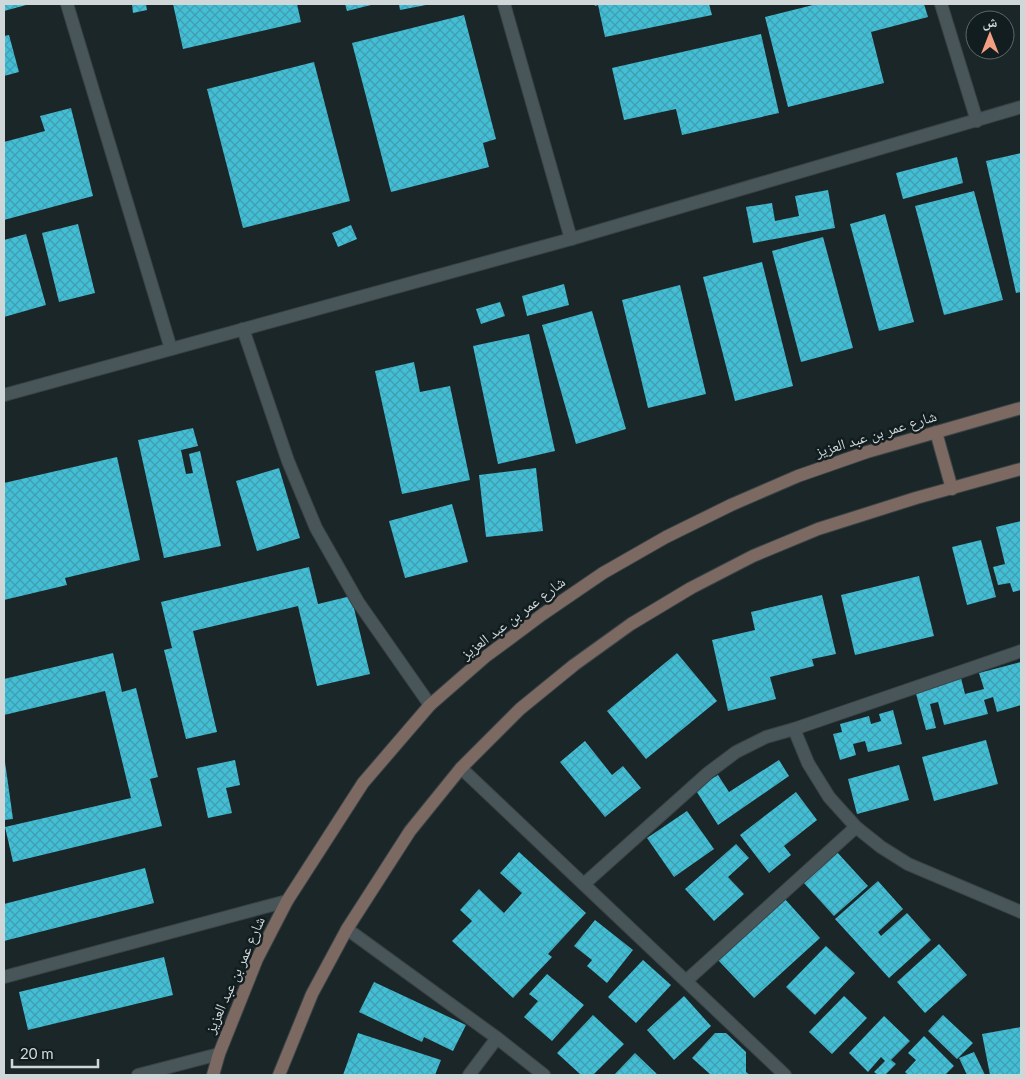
<svg xmlns="http://www.w3.org/2000/svg" width="1025" height="1079" viewBox="0 0 1025 1079" font-family="Lato,'Noto Naskh Arabic',sans-serif">
  <defs>
    <pattern id="building-cross-hatch" width="8" height="8" patternUnits="userSpaceOnUse" patternTransform="scale(1.25)"><rect width="8" height="8" fill="#42bed5"/><path d="M0 0l8 8M0 8l8-8" fill="none" stroke="#419eb0"/></pattern>
  </defs>
  <rect width="100%" height="100%" fill="#1b2629"/>
  <g fill="url(#building-cross-hatch)">
    <polygon points="4,4 30,4 4,11"/>
    <polygon points="132,4 146,4 147,10 133,13"/>
    <polygon points="173,4 297,4 301,22 183,49"/>
    <polygon points="345,4 375,4 347,11"/>
    <polygon points="399,4 425,4 426,5 400,10"/>
    <polygon points="594,4 709,4 712,15 605,37 598,5 595,6"/>
    <polygon points="817,4 924,4 928,17 871,32 884,83 788,107 765,17"/>
    <polygon points="464,15 496,139 483,143 489,167 391,192 352,43"/>
    <polygon points="761,34 779,113 682,135 676,109 624,120 612,68"/>
    <polygon points="9,35 19,72 4,76 4,36"/>
    <polygon points="314,62 350,201 243,228 207,89"/>
    <polygon points="71,108 93,196 4,220 4,142 45,131 40,116"/>
    <polygon points="1021,153 1021,292 1016,293 986,161"/>
    <polygon points="957,157 963,183 903,199 896,173"/>
    <polygon points="828,190 835,228 753,243 746,207 772,203 775,221 799,216 795,196"/>
    <polygon points="974,191 1003,300 944,315 915,206"/>
    <polygon points="885,214 914,322 879,331 850,224"/>
    <polygon points="78,224 95,293 59,302 42,233"/>
    <polygon points="351,225 357,239 338,247 332,233"/>
    <polygon points="26,234 46,305 4,317 4,240"/>
    <polygon points="823,237 853,348 801,362 772,251"/>
    <polygon points="762,262 793,386 735,401 703,277"/>
    <polygon points="564,284 569,305 527,316 522,296"/>
    <polygon points="680,285 706,394 648,408 622,300"/>
    <polygon points="500,302 505,316 481,324 476,309"/>
    <polygon points="592,311 626,429 576,444 542,325"/>
    <polygon points="529,334 555,451 498,464 473,346"/>
    <polygon points="414,362 420,392 450,386 470,480 402,494 375,371"/>
    <polygon points="193,428 198,446 181,450 186,474 193,473 189,454 200,451 221,546 164,558 138,440"/>
    <polygon points="117,457 140,560 65,578 67,585 4,600 4,483"/>
    <polygon points="279,468 300,538 257,551 236,481"/>
    <polygon points="536,468 543,531 486,537 479,475"/>
    <polygon points="452,504 468,562 405,578 389,521"/>
    <polygon points="1021,521 1021,590 1013,592 1010,583 998,585 993,567 1005,564 996,527"/>
    <polygon points="981,540 996,597 967,605 952,547"/>
    <polygon points="309,567 318,604 351,596 370,674 317,686 298,606 193,631 217,732 186,739 164,650 172,648 161,602"/>
    <polygon points="919,576 934,636 855,655 841,595"/>
    <polygon points="822,595 836,654 812,659 814,666 770,677 776,699 728,711 712,640 755,630 751,612"/>
    <polygon points="113,653 122,692 136,688 158,777 150,779 162,826 13,862 5,827 131,798 105,691 4,715 4,679"/>
    <polygon points="677,653 717,701 646,759 607,711"/>
    <polygon points="1021,662 1021,705 997,712 993,697 984,700 988,714 944,725 938,702 930,704 936,728 926,730 915,690 961,678 965,694 984,689 979,673"/>
    <polygon points="893,710 902,744 868,752 865,741 853,744 856,755 840,760 833,734 842,732 840,724 869,716 871,724 881,721 879,714"/>
    <polygon points="986,740 998,784 934,801 922,757"/>
    <polygon points="585,741 612,775 623,766 641,788 605,817 560,762"/>
    <polygon points="235,760 240,785 226,788 232,813 208,818 197,768"/>
    <polygon points="779,760 789,776 718,825 695,789 718,775 729,792"/>
    <polygon points="4,762 5,762 13,819 4,820"/>
    <polygon points="899,765 909,800 857,814 848,779"/>
    <polygon points="796,792 817,820 784,846 791,855 769,873 740,835"/>
    <polygon points="687,811 714,849 674,877 647,838"/>
    <polygon points="736,844 749,858 728,877 744,894 714,921 685,889"/>
    <polygon points="836,851 868,886 834,916 803,882"/>
    <polygon points="519,852 586,913 548,954 552,957 513,998 452,941 472,921 460,910 479,889 504,913 522,893 500,873"/>
    <polygon points="145,868 154,903 4,941 4,904"/>
    <polygon points="878,881 903,909 878,932 881,936 907,913 931,940 889,978 835,919"/>
    <polygon points="784,898 820,938 754,998 717,959"/>
    <polygon points="595,920 633,950 607,983 587,966 592,960 574,946"/>
    <polygon points="939,944 967,975 925,1013 897,982"/>
    <polygon points="826,946 855,973 815,1015 786,987"/>
    <polygon points="164,957 173,995 28,1030 19,992"/>
    <polygon points="643,960 671,985 636,1023 608,997"/>
    <polygon points="547,974 584,1005 552,1041 524,1017 538,1001 529,994"/>
    <polygon points="374,982 466,1025 453,1051 424,1037 422,1042 359,1012"/>
    <polygon points="684,996 711,1026 674,1060 647,1030"/>
    <polygon points="844,996 867,1018 832,1054 809,1032"/>
    <polygon points="593,1015 624,1044 593,1075 581,1075 557,1053"/>
    <polygon points="943,1015 973,1043 957,1059 928,1031"/>
    <polygon points="884,1016 910,1041 891,1060 896,1064 885,1075 878,1075 874,1072 885,1061 881,1057 868,1072 849,1053"/>
    <polygon points="1021,1027 1021,1075 990,1075 982,1034"/>
    <polygon points="358,1033 441,1060 435,1075 343,1075"/>
    <polygon points="715,1033 726,1033 746,1052 746,1072 750,1075 711,1075 692,1058"/>
    <polygon points="924,1036 954,1066 945,1075 908,1075 905,1072 916,1060 908,1053"/>
    <polygon points="974,1052 985,1075 967,1075 959,1058"/>
    <polygon points="635,1053 658,1075 614,1075"/>
  </g>
  <g fill="none" stroke-linecap="round" stroke-linejoin="round">
    <g stroke="#3a4345" stroke-width="14">
      <polyline id="lane" points="138,1075 219,1054"/>
    </g>
    <g stroke="#3a4345" stroke-width="14">
      <g id="street">
        <polyline points="67,4 171,349"/>
        <polyline points="504,4 571,239"/>
        <polyline points="941,4 977,121"/>
        <polyline points="243,329 288,461 316,528 358,602 430,705"/>
        <polyline points="4,395 571,239 1021,107"/>
        <polyline points="794,729 808,763 829,797 856,827 881,847 908,864 1021,912"/>
        <polyline points="461,768 785,1075"/>
        <polyline points="584,884 708,773 736,752 766,737 794,729 1021,651"/>
        <polyline points="347,929 497,1038 544,1075"/>
        <polyline points="4,977 287,901"/>
        <polyline points="686,981 856,827"/>
        <polyline points="469,1075 497,1038"/>
      </g>
    </g>
    <g stroke="#3a4345" stroke-width="14">
      <g id="secondary">
        <polyline points="936,432 952,489"/>
        <polyline points="213,1075 219,1054 257,959 287,901 363,783 430,705 485,657 543,614 603,573 666,537 731,505 798,476 867,452 1021,408"/>
        <polyline points="279,1075 312,994 347,929 410,831 461,768 520,709 574,665 631,624 691,588 753,556 818,529 916,498 1021,469"/>
      </g>
    </g>
    <use href="#lane" stroke="#495659" stroke-width="12"/>
    <use href="#street" stroke="#495659" stroke-width="12"/>
    <use href="#secondary" stroke="#7c6a62" stroke-width="12"/>
  </g>
  <g text-anchor="middle" stroke-width="5" stroke-linejoin="round" paint-order="stroke">
    <g font-size="15" fill="#d0d7d9" stroke="#111d1f">
      <text transform="translate(876 434) rotate(-17)" y="5">شارع عمر بن عبد العزيز</text>
      <text transform="translate(513 618) rotate(-37)" y="5">شارع عمر بن عبد العزيز</text>
      <text transform="translate(235 975) rotate(-66)" y="5">شارع عمر بن عبد العزيز</text>
    </g>
  </g>
  <rect width="1025" height="1079" fill="none" stroke="#d0d7d9" stroke-width="10"/>
  <g transform="translate(990 35)"><circle r="24" fill="#111d1f" stroke="#5d6769"/>
  <path d="M0-4L9 19L0 12L-9 19Z" fill="#f39f83"/>
  <text y="-8" font-size="14" font-weight="bold" text-anchor="middle" fill="#d0d7d9">ش</text>
  </g>
  <path d="M12 1059v8h86v-8" fill="none" stroke="#d0d7d9" stroke-width="2.5"/>
  <text x="20" y="1059" font-size="15" fill="#d0d7d9" stroke="#111d1f" stroke-width="4" paint-order="stroke">20 m</text>
</svg>
